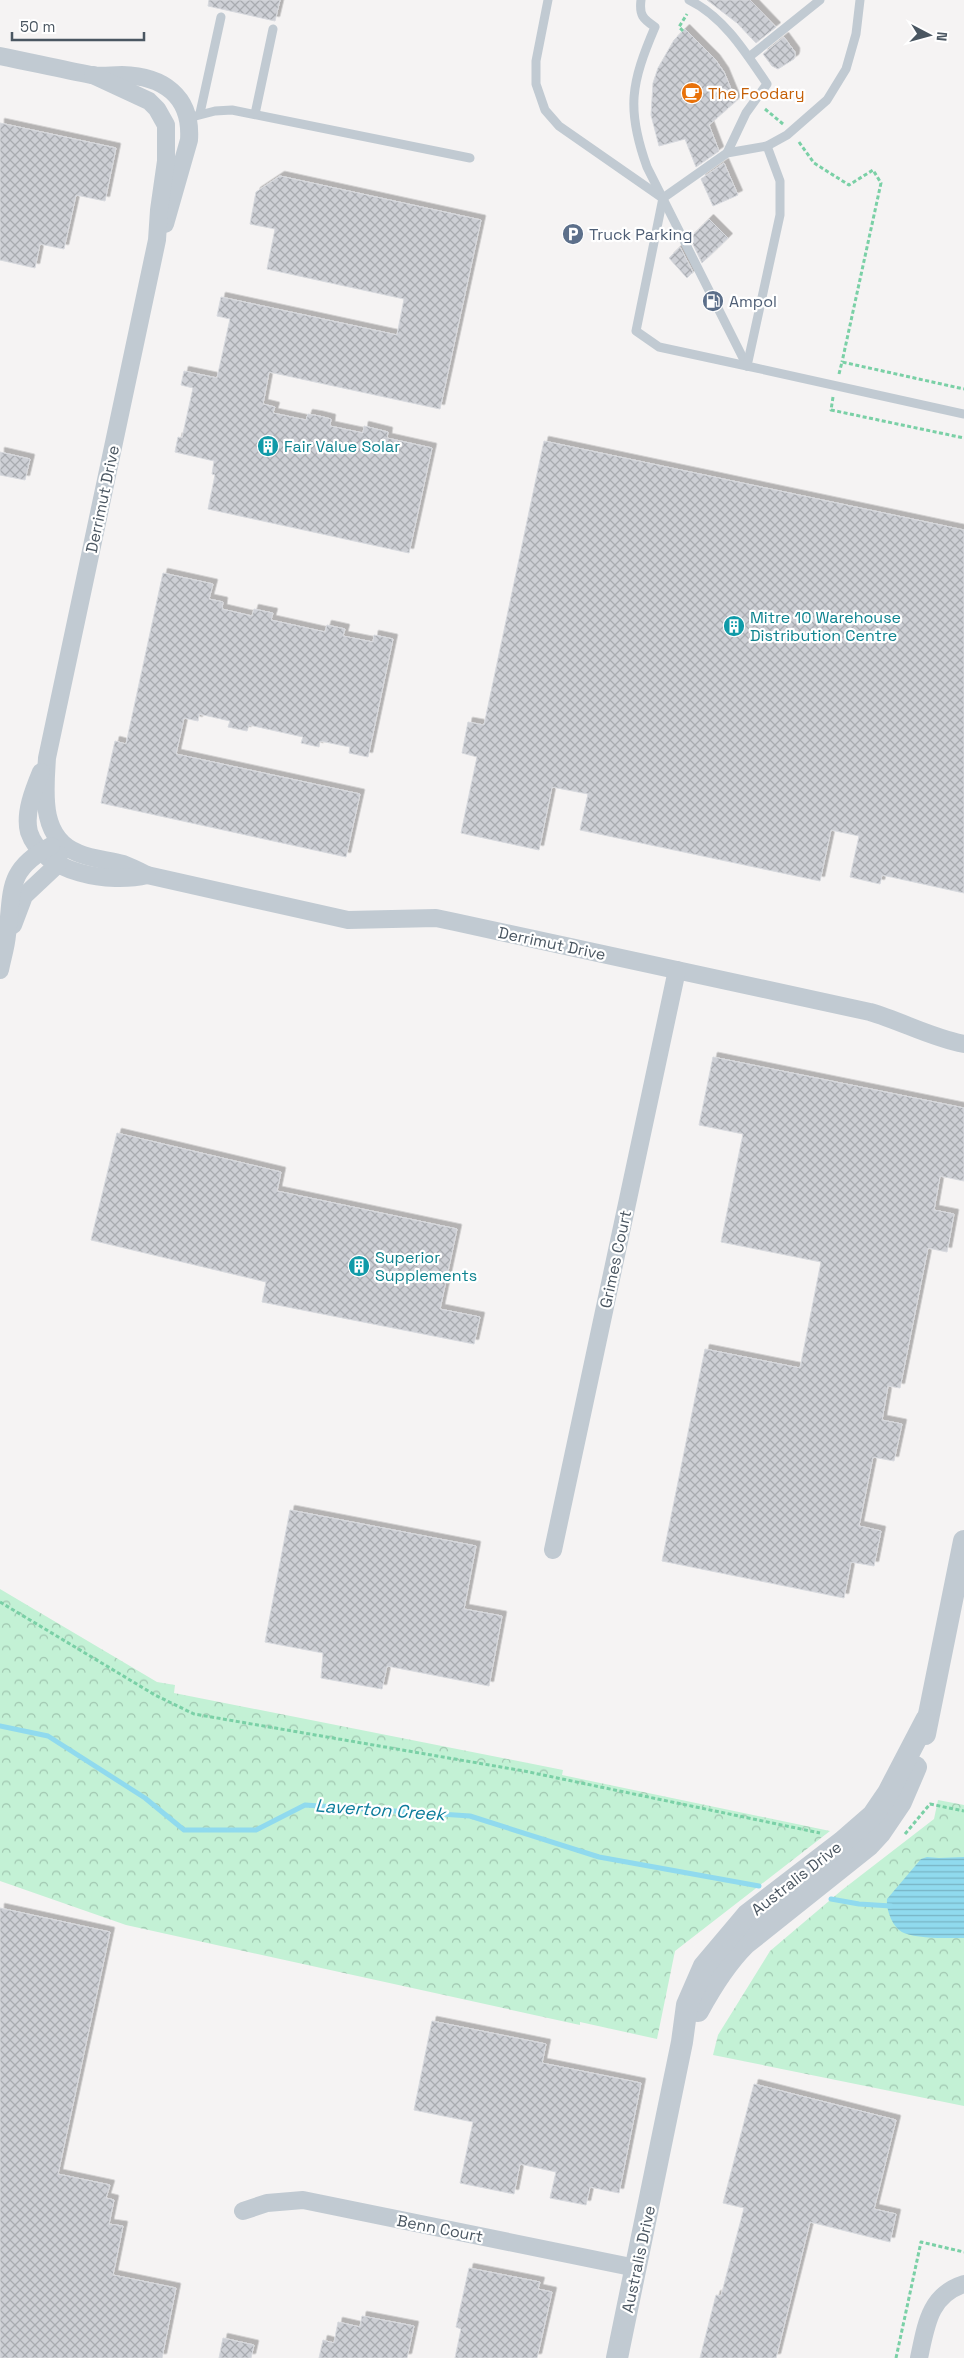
<svg xmlns="http://www.w3.org/2000/svg" width="964" height="2358" viewBox="0 0 964 2358" font-family="'Space Grotesk',sans-serif">
  <defs>
    <pattern id="park-crowns" width="20" height="18" patternUnits="userSpaceOnUse" patternTransform="scale(1.25)"><rect width="20" height="18" fill="#c3f1d5"/><path d="M2 6a3 3 0 1 1 6 0M12 15a3 3 0 1 1 6 0" fill="none" stroke="#a0c6b0"/></pattern>
    <pattern id="water-rules" width="6" height="5" patternUnits="userSpaceOnUse" patternTransform="scale(1.25)"><rect width="6" height="5" fill="#90daee"/><path d="M0 2.5h6" fill="none" stroke="#78b4c4"/></pattern>
    <pattern id="building-cross-hatch" width="8" height="8" patternUnits="userSpaceOnUse" patternTransform="scale(1.25)"><rect width="8" height="8" fill="#cdcfd5"/><path d="M0 0l8 8M0 8l8-8" fill="none" stroke="#a8abb0"/></pattern>
    <filter id="shadow"><feDropShadow dx="4.5" dy="-4.5" stdDeviation="0" flood-color="#0004"/></filter>
  </defs>
  <rect width="100%" height="100%" fill="#f5f3f3"/>
  <g fill="url(#park-crowns)">
    <polygon points="0,1589 157,1682 175,1685 174,1693 563,1770 562,1775 830,1831 675,1951 657,2039 580,2022 580,2025 126,1925 0,1881"/>
    <polygon points="938,1800 964,1805 964,2106 713,2055 718,2035 770,1951 842,1890 934,1819"/>
  </g>
  <path fill="url(#water-rules)" d="M927,1857l12,1 25,-1v81c-16,0 -45,1 -60,-5 -11,-4 -18,-23 -17,-34l34,-40z"/>
  <g fill="none" stroke-linecap="round" stroke-linejoin="round">
    <g stroke="#90daee" stroke-width="5">
      <polyline points="0,1726 48,1736 145,1798 184,1830 256,1830 305,1805 470,1816 599,1857 759,1886"/>
      <polyline points="831,1899 859,1904 891,1906"/>
    </g>
  </g>
  <g fill="url(#building-cross-hatch)" stroke="#d7d9de" filter="url(#shadow)">
    <polygon points="209,0 280,0 275,21 208,6"/>
    <polygon points="707,0 750,0 776,27 756,43 737,23"/>
    <polygon points="685,29 715,59 724,72 736,101 709,125 719,151 696,167 685,139 659,146 651,115 653,83 658,68 674,40"/>
    <polygon points="784,37 795,52 795,56 794,59 778,69 772,66 763,54"/>
    <polygon points="0,123 116,148 105,201 76,195 64,249 40,244 35,268 0,260"/>
    <polygon points="724,163 738,195 713,206 701,179"/>
    <polygon points="280,176 481,220 440,409 269,372 263,404 275,407 273,413 306,420 308,414 319,416 331,419 330,426 363,433 364,426 388,432 387,438 432,448 409,553 208,509 215,475 212,474 214,461 175,452 178,437 182,438 193,388 181,385 184,371 217,378 230,319 217,316 221,297 397,335 404,299 267,269 275,229 250,224 256,192"/>
    <polygon points="709,219 728,238 702,263 690,238"/>
    <polygon points="680,247 693,272 687,278 669,258"/>
    <polygon points="544,441 964,530 964,893 882,875 880,884 850,877 859,836 831,830 820,881 580,830 588,794 552,787 539,850 461,833 477,757 462,753 468,722 484,725"/>
    <polygon points="0,452 30,459 25,480 0,475"/>
    <polygon points="163,573 213,584 209,599 223,602 222,609 252,616 254,609 263,611 273,613 271,620 325,632 327,625 345,629 343,636 373,642 374,635 393,639 368,757 349,753 350,747 320,741 319,747 301,743 303,737 249,725 247,731 228,727 230,721 199,714 198,721 184,718 176,754 360,794 346,857 101,803 115,741 126,744"/>
    <polygon points="713,1057 964,1108 964,1181 940,1176 934,1210 954,1214 947,1252 928,1248 900,1388 888,1386 882,1420 902,1424 894,1461 873,1457 859,1526 881,1531 874,1566 851,1562 844,1598 662,1561 705,1349 800,1368 821,1262 721,1242 743,1134 699,1125"/>
    <polygon points="117,1133 281,1172 277,1191 457,1229 440,1309 480,1317 474,1344 262,1302 266,1282 91,1240"/>
    <polygon points="290,1510 476,1546 464,1609 502,1616 489,1686 387,1666 382,1689 321,1678 323,1653 265,1642"/>
    <polygon points="0,1908 110,1932 58,2174 110,2185 106,2198 114,2200 109,2224 123,2226 113,2275 176,2288 162,2358 0,2358"/>
    <polygon points="432,2021 546,2044 542,2063 641,2083 619,2193 590,2187 586,2205 550,2198 556,2172 520,2164 514,2194 460,2183 473,2122 414,2110"/>
    <polygon points="754,2084 896,2120 874,2209 896,2214 890,2242 810,2222 776,2358 700,2358 716,2295 721,2296 744,2208 723,2203"/>
    <polygon points="469,2268 540,2282 538,2289 552,2292 537,2358 455,2358 461,2329 456,2327"/>
    <polygon points="362,2316 414,2326 407,2358 319,2358 323,2340 334,2343 338,2322 360,2327"/>
    <polygon points="223,2338 254,2345 251,2358 219,2358"/>
  </g>
  <g fill="none" stroke-linecap="round" stroke-linejoin="round">
    <g stroke="#7ad0a6" stroke-width="3" stroke-dasharray="4 2.5" stroke-linecap="butt">
      <polyline points="683,31 679,27 687,14"/>
      <polyline points="765,109 783,124"/>
      <polyline points="799,142 814,163 849,185 873,170 881,183 842,362"/>
      <polyline points="839,374 842,362 964,389"/>
      <polyline points="833,397 831,410 964,438"/>
      <polyline points="0,1602 155,1695 194,1714 524,1771 820,1833"/>
      <polyline points="905,1834 930,1804 964,1811"/>
      <polyline points="896,2358 921,2242 964,2252"/>
    </g>
    <g stroke="#c1cad2" stroke-width="9">
      <polyline points="548,0 536,61 536,84 545,110 559,126 661,197"/>
      <path d="M641,0c-2,15 2,19 14,27 -24,56 -29,82 -8,140l100,199"/>
      <path d="M689,0c35,17 57,53 78,84l-21,29 -19,40"/>
      <polyline points="749,57 820,0"/>
      <polyline points="200,113 221,17"/>
      <polyline points="255,114 273,29"/>
      <polyline points="188,118 215,111 232,110 470,158"/>
      <polyline points="767,146 780,181 780,215 747,366 964,414"/>
      <polyline points="747,366 659,347 636,331 663,198 727,153 767,146 787,135 827,100 846,69 856,34 860,0"/>
    </g>
    <g stroke="#c1cad2" stroke-width="18">
      <path d="M0,56c30,6 60,13 91,19 10,2 20,0 31,0 41,1 70,21 67,65l-24,84"/>
      <path d="M93,75l56,26 8,8 9,16v36l-7,49 -2,30 -110,518c-2,33 -8,80 31,95 14,6 30,7 45,11 8,3 16,7 24,11l201,45 88,-2 19,4 415,90c31,9 62,26 94,32"/>
      <path d="M41,772c-7,17 -17,41 -12,60 14,42 82,52 118,43"/>
      <polyline points="13,925 24,896 57,865 59,855"/>
      <path d="M0,970c2,-11 6,-23 7,-35 6,-43 -2,-65 44,-89"/>
      <polyline points="553,1550 677,970"/>
      <polyline points="243,2211 267,2203 303,2200 636,2268"/>
      <path d="M919,2358c7,-32 10,-63 45,-74"/>
    </g>
    <g stroke="#c1cad2" stroke-width="22">
      <polyline points="925,1734 964,1541"/>
      <path d="M698,2011c13,-24 27,-47 47,-67l123,-98 12,-13 21,-31 15,-35"/>
      <polyline points="617,2358 682,2042 687,2005 704,1966 747,1915 842,1842 873,1815 888,1793 926,1720"/>
    </g>
  </g>
  <defs>
    <g id="cafe-disc" transform="scale(1.125)"><circle r="9.5" fill="#e8710a" stroke="#fff"/><path d="M-5.5-4.5H6V0H3Q3 3.5 0 3.5H-2.5Q-5.5 3.5-5.5 0ZM3-3.2v2h1.7v-2ZM-6 4.5H4V6H-6Z" fill="#fff"/></g>
    <g id="parking-disc" transform="scale(1.125)"><circle r="9.5" fill="#5c6f8a" stroke="#fff"/><path d="M-3.5-5.5H1a3.5 3.5 0 0 1 0 7H-1V5.5H-3.5ZM-1-3.4V-.6H.8a1.4 1.4 0 0 0 0-2.8Z" fill="#fff"/></g>
    <g id="fuel-disc" transform="scale(1.125)"><circle r="9.5" fill="#5c6f8a" stroke="#fff"/><path d="M-5.5-6h7V0h2V4h1.3V-2.5L3-4.5l.8-.8L6-3V5H2.5V1h-1V6h-7ZM-4.2-4.7v3.2H.2V-4.7Z" fill="#fff"/></g>
    <g id="building-disc" transform="scale(1.125)"><circle r="9.5" fill="#0f9aa8" stroke="#fff"/><path d="M-4-6H4V6H1V3H-1V6H-4ZM-2.5-4.3h1.7v1.8h-1.7ZM.8-4.3h1.7v1.8H.8ZM-2.5-1h1.7V.8h-1.7ZM.8-1h1.7V.8H.8Z" fill="#fff"/></g>
  </defs>
  <g fill-rule="evenodd">
    <use href="#cafe-disc" x="692" y="93"/>
    <use href="#parking-disc" x="573" y="234"/>
    <use href="#fuel-disc" x="713" y="301"/>
    <use href="#building-disc" x="268" y="446"/>
    <use href="#building-disc" x="734" y="626"/>
    <use href="#building-disc" x="359" y="1266"/>
  </g>
  <g text-anchor="middle" stroke-width="4.5" stroke-linejoin="round" paint-order="stroke">
    <g font-size="16" fill="#c56008" stroke="#fff" text-anchor="start">
      <text x="708" y="99">The Foodary</text>
    </g>
    <g font-size="16" fill="#4e5e75" stroke="#fff" text-anchor="start">
      <text x="589" y="240">Truck Parking</text>
      <text x="729" y="307">Ampol</text>
    </g>
    <g font-size="16" fill="#0d838f" stroke="#fff" text-anchor="start">
      <text x="284" y="452">Fair Value Solar</text>
      <text x="750" y="623">Mitre 10 Warehouse<tspan x="750" dy="18">Distribution Centre</tspan></text>
      <text x="375" y="1263">Superior<tspan x="375" dy="18">Supplements</tspan></text>
    </g>
    <g font-size="16" fill="#4a5661" stroke="#fff">
      <text transform="translate(102 499) rotate(-78)" y="6">Derrimut Drive</text>
      <text transform="translate(552 943) rotate(12)" y="6">Derrimut Drive</text>
      <text transform="translate(615 1259) rotate(-78)" y="6">Grimes Court</text>
      <text transform="translate(796 1878) rotate(-38)" y="6">Australis Drive</text>
      <text transform="translate(440 2228) rotate(11)" y="6">Benn Court</text>
      <text transform="translate(638 2259) rotate(-78)" y="6">Australis Drive</text>
    </g>
    <g font-size="18" font-style="italic" fill="#0c7c9b" stroke="#fff">
      <text transform="translate(380 1810) rotate(4)" y="6">Laverton Creek</text>
    </g>
  </g>
  <g transform="translate(929 35) rotate(96)" stroke="#ffffff" stroke-width="4" paint-order="stroke">
  <path d="M0-4L9 19L0 12L-9 19Z" fill="#4a5661"/>
  <text y="-8" font-size="14" font-weight="bold" text-anchor="middle" fill="#4a5661">N</text>
  </g>
  <path d="M12 32v8h132v-8" fill="none" stroke="#4a5661" stroke-width="2.5"/>
  <text x="20" y="32" font-size="15" fill="#4a5661" stroke="#ffffff" stroke-width="4" paint-order="stroke">50 m</text>
</svg>
